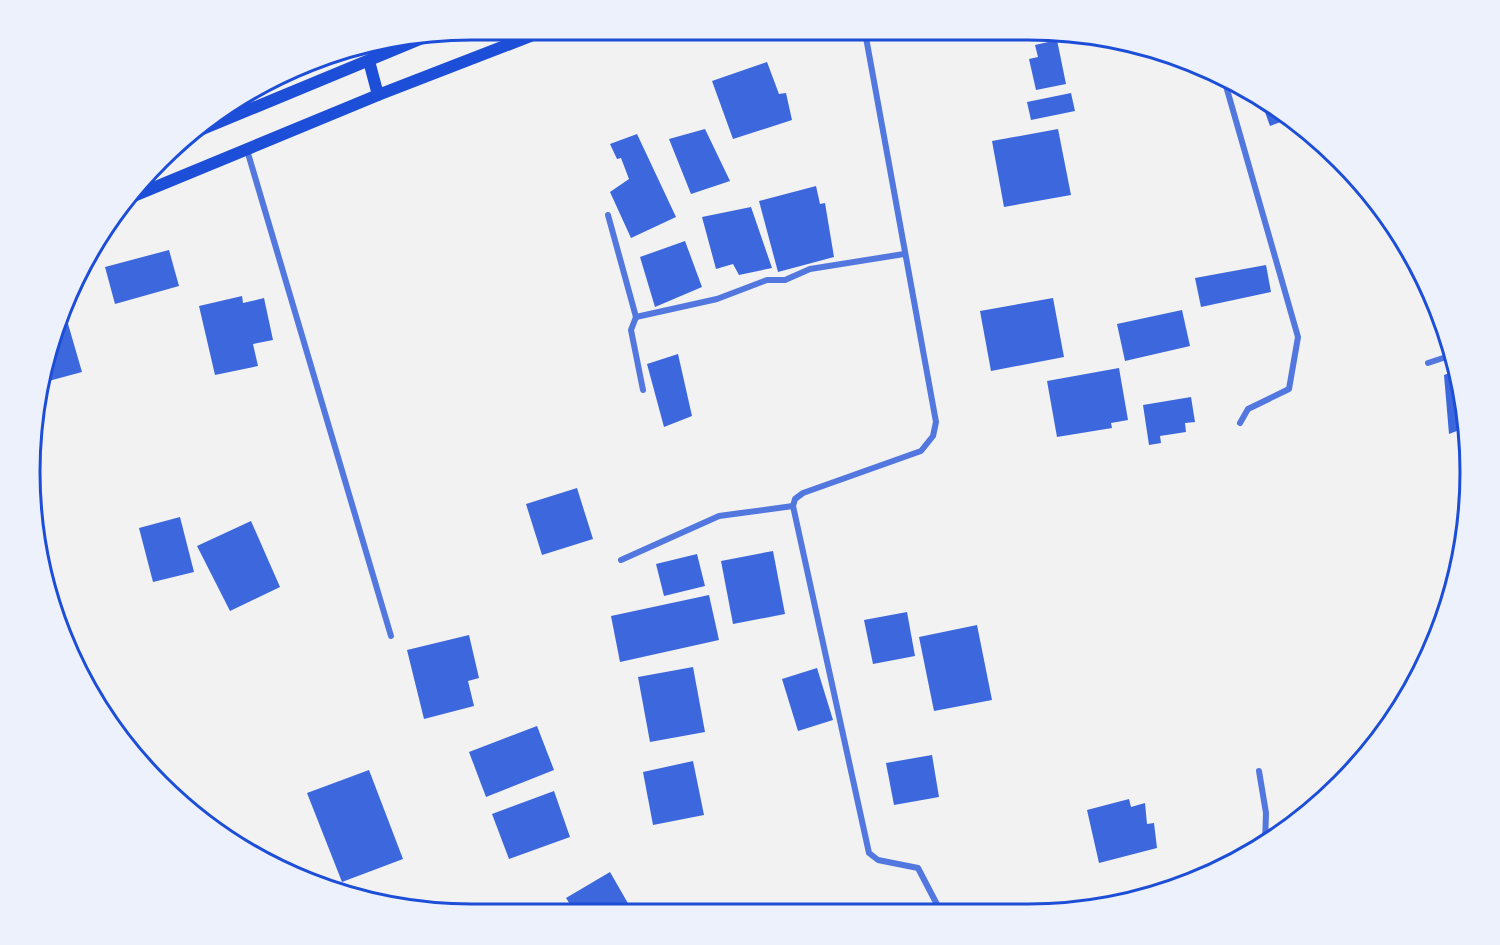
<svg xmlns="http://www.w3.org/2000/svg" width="1500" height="945" viewBox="0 0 1500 945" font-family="Ubuntu,sans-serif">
  <rect width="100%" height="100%" fill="#f2f2f2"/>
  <g fill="#3d67dc">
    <polygon points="1057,40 1066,84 1036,90 1029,59 1038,57 1035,45"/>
    <polygon points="767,62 779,94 786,93 792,120 733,139 712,81"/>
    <polygon points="1071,93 1075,111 1031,120 1027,102"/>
    <polygon points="1261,101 1289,117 1291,118 1270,126"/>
    <polygon points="705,129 730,181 691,194 669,139"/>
    <polygon points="1058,129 1071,195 1004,207 992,141"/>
    <polygon points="637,134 676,217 631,238 610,192 629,179 621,158 617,159 610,144"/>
    <polygon points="816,186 820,204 825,203 834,257 778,272 759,201"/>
    <polygon points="751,207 772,268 739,275 733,264 716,269 702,217"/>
    <polygon points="685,241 702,287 655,307 640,257"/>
    <polygon points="169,250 179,286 115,304 105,267"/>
    <polygon points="1266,265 1271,292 1201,307 1195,278"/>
    <polygon points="242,296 243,303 264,298 273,340 253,344 258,366 215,375 199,306"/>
    <polygon points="1053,298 1064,357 991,371 980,311"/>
    <polygon points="64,310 82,372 45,382 54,330"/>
    <polygon points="1182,310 1190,346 1125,361 1117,324"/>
    <polygon points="678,354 692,416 664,427 647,364"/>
    <polygon points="1119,368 1128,420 1111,423 1112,428 1057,437 1047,381"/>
    <polygon points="1456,371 1467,427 1449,434 1444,375"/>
    <polygon points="1191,397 1195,422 1185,423 1186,432 1160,436 1161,443 1149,445 1143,405"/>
    <polygon points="577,488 593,539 542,555 526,504"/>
    <polygon points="180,517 194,572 153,582 139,528"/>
    <polygon points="251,521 280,587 230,611 197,546"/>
    <polygon points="773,551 785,614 733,624 721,561"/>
    <polygon points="697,554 705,586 664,596 656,564"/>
    <polygon points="709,595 719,640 620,662 611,616"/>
    <polygon points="907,612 915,656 873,664 864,620"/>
    <polygon points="977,625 992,700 934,711 919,637"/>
    <polygon points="469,635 479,678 468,681 474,706 424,719 407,650"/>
    <polygon points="693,667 705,732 650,742 638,677"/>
    <polygon points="817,668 833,720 798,731 782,679"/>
    <polygon points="537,726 554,770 486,797 469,752"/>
    <polygon points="932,755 939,797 894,805 886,763"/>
    <polygon points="693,761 704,815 653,825 643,772"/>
    <polygon points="369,770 403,859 342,882 307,793"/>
    <polygon points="554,791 570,837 509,859 492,814"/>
    <polygon points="1129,799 1131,807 1145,803 1147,824 1154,823 1157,848 1099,863 1087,810"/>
    <polygon points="610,872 633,912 575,912 566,898"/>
  </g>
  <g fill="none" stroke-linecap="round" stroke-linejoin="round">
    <g stroke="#5277de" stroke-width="6">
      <polyline points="865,32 936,422 933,436 921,451 803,493 795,499 793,506 869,853 878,860 918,868 942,914"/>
      <polyline points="1224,79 1298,337 1289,389 1248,409 1240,423"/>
      <polyline points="247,150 391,636"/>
      <polyline points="608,215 636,317 717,299 767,280 785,280 810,269 904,254"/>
      <polyline points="636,317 631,330 643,390"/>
      <polyline points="1428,363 1452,355"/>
      <polyline points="621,560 719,516 793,506"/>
      <polyline points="1259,771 1266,813 1265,843"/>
    </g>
    <g stroke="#1d4ed8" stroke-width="12">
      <polyline points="369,61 378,95"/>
      <polyline points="200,130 420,39"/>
      <polyline points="124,200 378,95 546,30"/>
    </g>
  </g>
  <path d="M0 0H1500V945H0ZM472 40H1028A432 432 0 0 1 1460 472V472A432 432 0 0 1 1028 904H472A432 432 0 0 1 40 472V472A432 432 0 0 1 472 40Z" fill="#edf1fc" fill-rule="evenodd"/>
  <path fill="none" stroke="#1d4ed8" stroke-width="3" d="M472 40H1028A432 432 0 0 1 1460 472V472A432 432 0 0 1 1028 904H472A432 432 0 0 1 40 472V472A432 432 0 0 1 472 40Z"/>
</svg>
